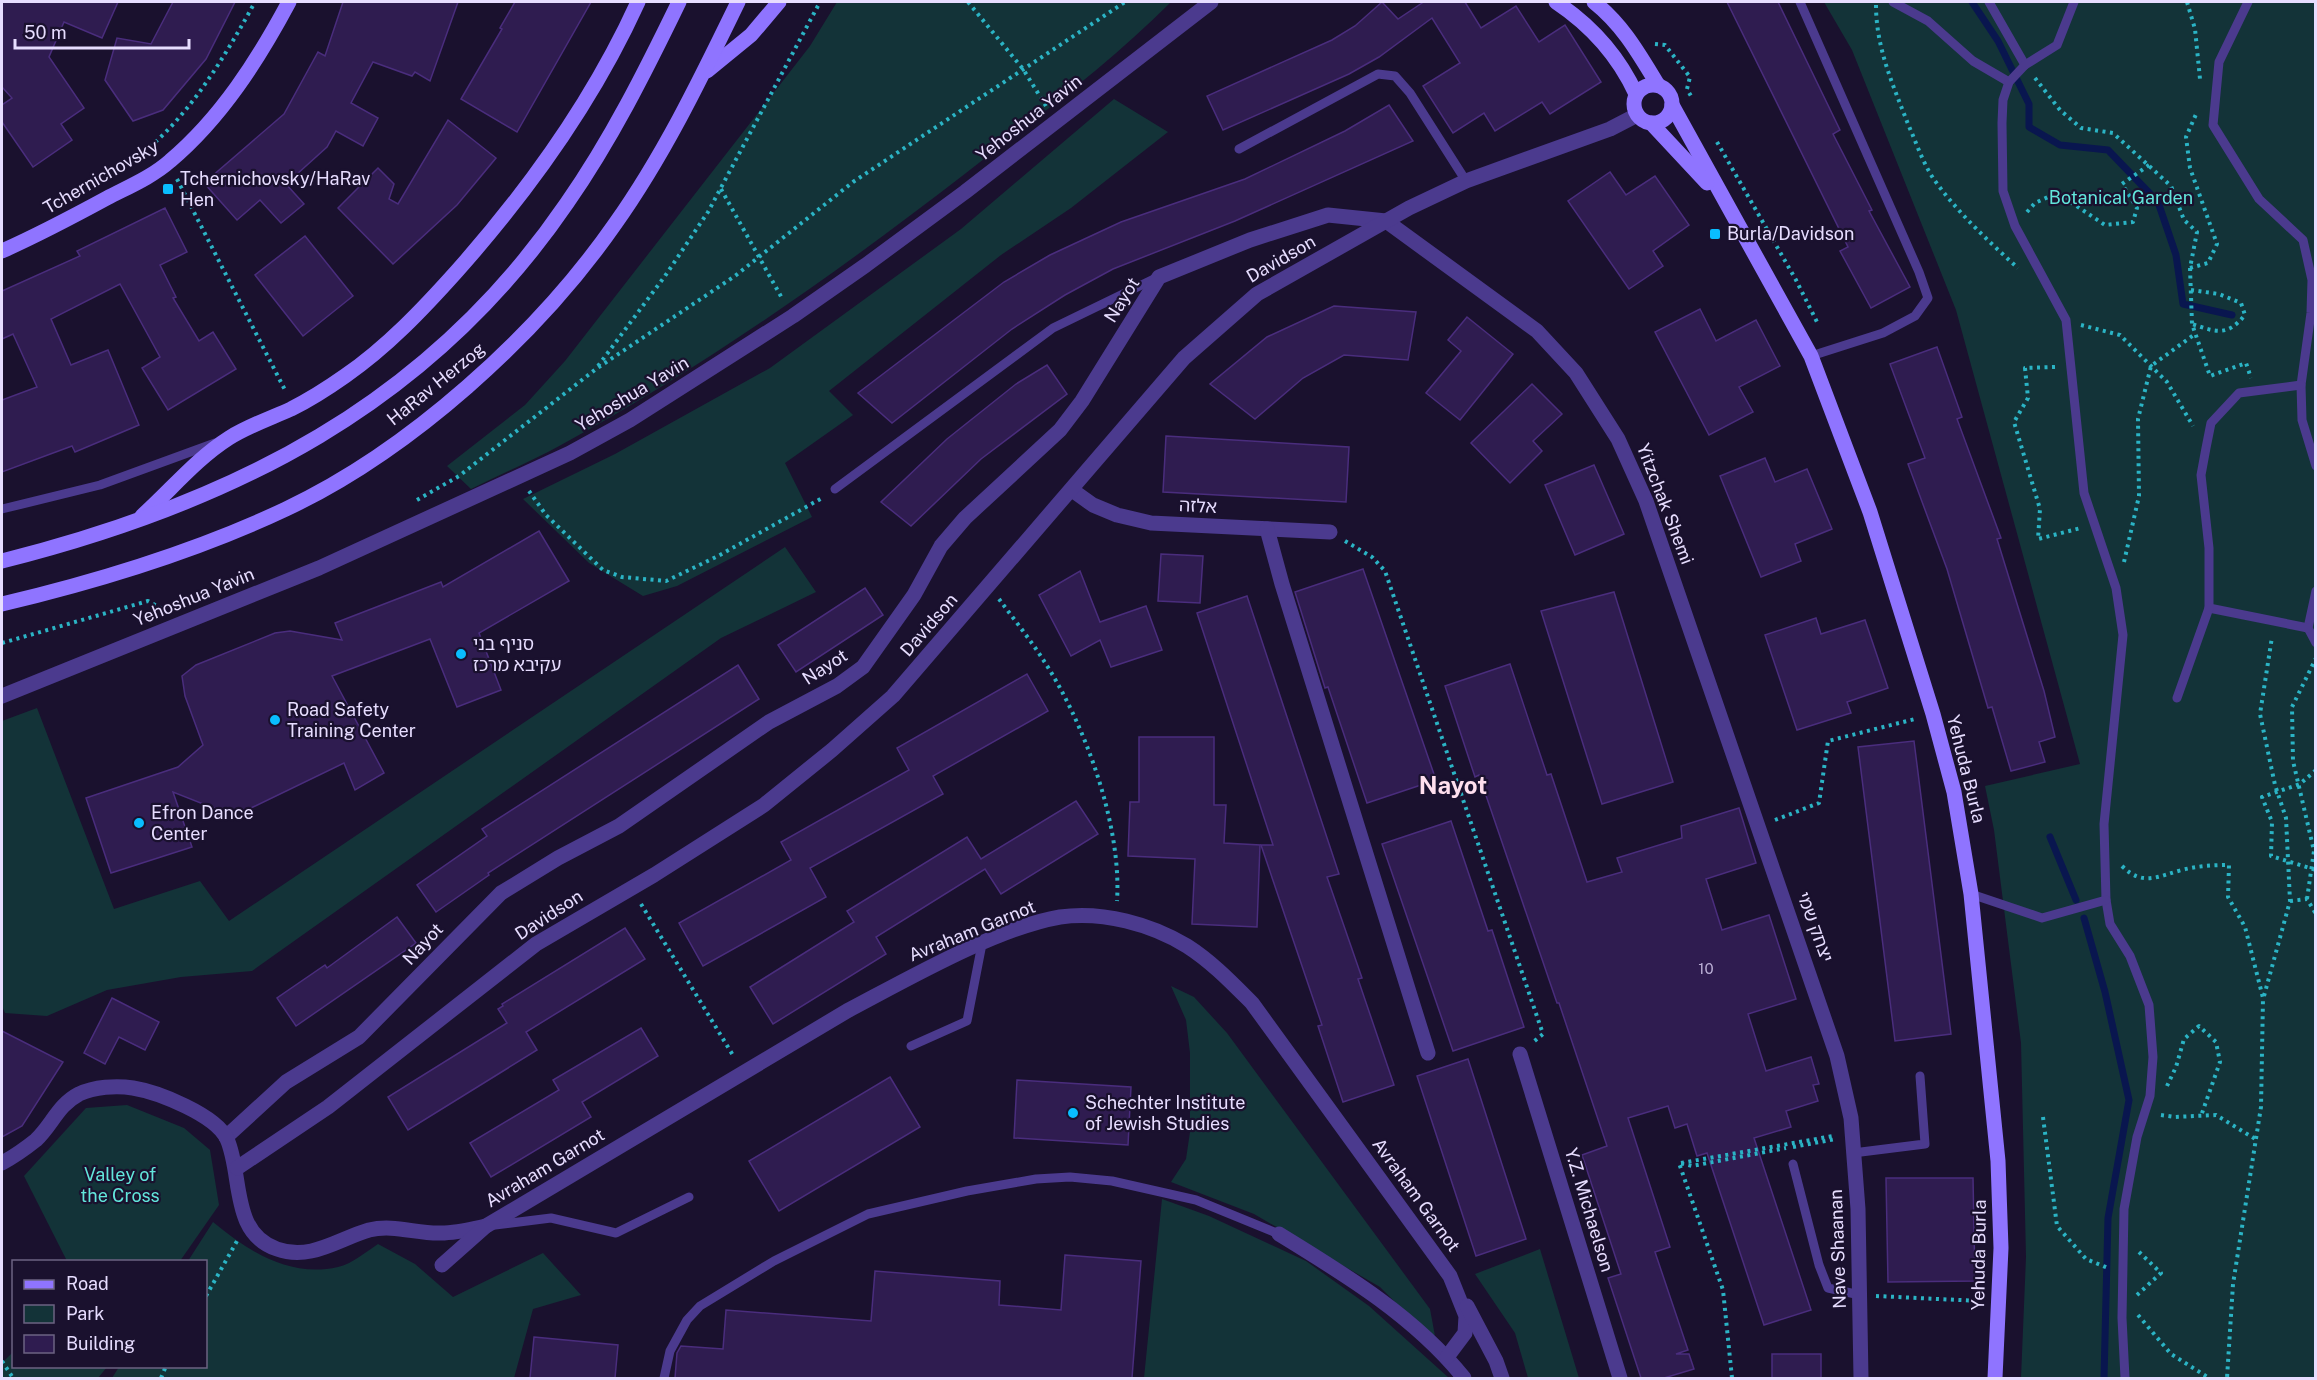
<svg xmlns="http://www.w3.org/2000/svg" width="2317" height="1380" viewBox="0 0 2317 1380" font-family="'Public Sans','Noto Sans Hebrew',sans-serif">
  <rect width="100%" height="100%" fill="#1a112e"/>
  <g fill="#133338">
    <path d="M837,2h334c-63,63 -135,116 -205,171 -128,99 -262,194 -405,272 -29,16 -60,29 -90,44l-24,-23 78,-61 40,-44 245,-315z"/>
    <polygon points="1824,2 2315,2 2315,1378 2021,1378 2026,1257 2021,1043 1994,830 1985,786 2080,764 1956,310 1852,50"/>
    <polygon points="1114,99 1168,132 1071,208 1001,255 829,391 853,415 785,463 812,517 677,586 643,596 589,563 523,499 615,454 770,368 961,229"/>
    <polygon points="785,547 816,592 721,638 252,971 181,977 107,990 47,1016 5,1013 2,1006 2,721 37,708 114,909 200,881 229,921"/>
    <polygon points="1171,986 1194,997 1227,1033 1430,1309 1435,1336 1413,1320 1380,1287 1254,1214 1171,1182 1186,1159 1190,1132 1190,1053 1186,1020"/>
    <polygon points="127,1105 184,1128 210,1150 219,1205 180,1261 67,1261 24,1176 86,1108"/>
    <polygon points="1162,1199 1209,1216 1306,1261 1369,1306 1449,1378 1144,1378"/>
    <path d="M213,1222c36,30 77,56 125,45 14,-3 29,-16 40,-23l37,20 38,33 90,-44 38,42 -48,14 -19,69h-402l7,-11 87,-1v-104l-18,-1z"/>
    <polygon points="1540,1249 1579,1378 1528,1378 1515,1333 1475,1274"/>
    <polygon points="13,1352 14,1366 107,1367 98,1378 2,1378 2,1363"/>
  </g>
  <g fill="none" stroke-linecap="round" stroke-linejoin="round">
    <g stroke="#09164f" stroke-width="7">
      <polyline points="1972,2 1998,41 2029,104 2029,127 2060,145 2108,150 2158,202 2176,255 2183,304 2232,315"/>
      <polyline points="2050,837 2076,900"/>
      <polyline points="2084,918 2105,992 2129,1100 2108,1218 2104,1378"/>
    </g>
  </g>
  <g fill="#2f1c50" stroke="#4a2d7d" stroke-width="1.5">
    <polygon points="2,2 118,2 102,38 64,22 49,57 84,108 61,124 72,140 33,167 2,122 2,105 12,98 2,87"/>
    <polygon points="173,2 235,2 206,59 163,110 133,121 105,80 117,38 151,44"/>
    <polygon points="343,2 458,2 430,81 415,72 412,76 373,62 351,103 378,118 363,146 336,131 327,147 286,184 304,204 281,223 260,200 237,220 204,183 284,114 318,52 325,56"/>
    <polygon points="515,2 591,2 517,132 461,99 502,29 500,28"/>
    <polygon points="1382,2 1398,19 1422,3 1421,2 1465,2 1481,28 1516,6 1539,42 1565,25 1601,82 1550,114 1542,102 1495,131 1484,113 1453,133 1423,86 1460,63 1432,18 1379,57 1349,74 1223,130 1207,96 1332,40 1355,26"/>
    <polygon points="1727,2 1778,2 1840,130 1833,134 1872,210 1869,211 1910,287 1871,308 1840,251 1848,247"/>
    <polygon points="1389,105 1413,141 1235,221 1113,269 1065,295 1012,329 892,423 858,393 1004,282 1050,255 1121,222 1245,179 1345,131"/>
    <polygon points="448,120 496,158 457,205 393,264 338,208 378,168 394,184 389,199 398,204"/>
    <polygon points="1610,172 1626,195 1655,176 1689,225 1653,251 1663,266 1629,289 1568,201"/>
    <polygon points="165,208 187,252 160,265 176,297 173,298 199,341 213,332 236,369 168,410 142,368 160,357 120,284 51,319 71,365 108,350 139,425 75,452 72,446 2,472 2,400 37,387 13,334 2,339 2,291 80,256 77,251"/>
    <polygon points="305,236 353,296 303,336 255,275"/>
    <polygon points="1334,306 1416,312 1408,360 1344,355 1303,378 1255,419 1210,384 1267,337"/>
    <polygon points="1700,309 1716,341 1756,320 1780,366 1739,387 1753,412 1709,435 1655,332"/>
    <polygon points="1467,317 1513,354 1460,420 1426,393 1461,351 1448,340"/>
    <polygon points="1937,347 1962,417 1957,419 2001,538 1997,539 2044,691 2055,737 2039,742 2045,762 2011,771 1992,707 1988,708 1947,569 1908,464 1925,458 1890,364"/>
    <polygon points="1047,365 1067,394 981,459 911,526 881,502 947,439 1016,384"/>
    <polygon points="1532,384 1562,414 1533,441 1542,451 1510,483 1471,443"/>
    <polygon points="1166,436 1349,447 1346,502 1163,492"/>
    <polygon points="1765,458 1775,482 1807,469 1832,529 1795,544 1801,561 1761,577 1720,476"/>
    <polygon points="1594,465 1624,534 1575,555 1545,485"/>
    <polygon points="539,531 569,581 479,633 501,690 457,707 430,639 332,676 384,773 355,790 344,763 251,808 226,813 173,792 192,847 111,873 86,798 178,767 203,745 185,696 182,676 196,665 275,633 290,631 342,640 335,623 441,582 443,587"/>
    <polygon points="1161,554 1203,556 1200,603 1158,601"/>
    <polygon points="1363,569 1436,780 1367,803 1328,687 1325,688 1295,592"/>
    <polygon points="1080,571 1100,622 1146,606 1162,650 1111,667 1100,640 1071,656 1039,595"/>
    <polygon points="865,588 883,615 796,672 778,645"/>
    <polygon points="1614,592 1673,782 1602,804 1541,611"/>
    <polygon points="1247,596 1339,874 1327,877 1362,978 1358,979 1394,1085 1343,1102 1318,1026 1322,1025 1261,845 1273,845 1197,613"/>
    <polygon points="1816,618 1821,634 1865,620 1888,688 1847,702 1851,713 1797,730 1765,635"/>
    <polygon points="1510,664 1547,775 1551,774 1587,882 1622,872 1617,858 1682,838 1681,826 1739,808 1756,863 1706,879 1722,930 1769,915 1796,999 1748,1014 1766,1071 1811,1057 1819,1084 1813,1085 1818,1101 1786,1111 1791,1127 1754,1138 1811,1310 1764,1325 1707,1153 1697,1156 1687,1124 1675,1128 1668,1106 1628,1118 1670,1247 1655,1252 1688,1350 1676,1354 1689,1354 1694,1369 1664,1378 1641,1378 1608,1278 1621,1274 1582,1155 1607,1146 1559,1003 1557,1003 1479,775 1475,777 1445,686"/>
    <polygon points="738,665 759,699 488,873 489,875 436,912 417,885 487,836 482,829"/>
    <polygon points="1027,674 1048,711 933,776 943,794 810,868 826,897 703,966 679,923 791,860 781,842 909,770 897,748"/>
    <polygon points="1139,737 1214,737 1214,805 1226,805 1224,843 1260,845 1257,927 1192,924 1195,859 1128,856 1130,802 1139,802"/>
    <polygon points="1914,741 1951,1034 1895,1041 1858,747"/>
    <polygon points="1076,801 1098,834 1001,894 985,869 876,937 886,954 773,1024 750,987 854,922 847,911 967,837 981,859"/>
    <polygon points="1451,821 1488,931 1492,930 1524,1027 1453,1051 1382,844"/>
    <polygon points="397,917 416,943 296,1026 277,998 325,965 327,968"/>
    <polygon points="625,928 645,959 526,1032 537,1050 408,1130 388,1097 507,1023 498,1009 503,1006 502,1004"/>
    <polygon points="112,998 159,1022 145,1050 119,1037 105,1064 84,1053"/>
    <polygon points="641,1028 658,1056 582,1102 591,1117 491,1177 470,1143 559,1090 553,1080"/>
    <polygon points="2,1031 63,1062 22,1126 2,1137"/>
    <polygon points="1468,1059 1526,1239 1476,1256 1417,1076"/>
    <polygon points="890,1077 920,1127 779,1211 749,1161"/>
    <polygon points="1017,1080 1131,1087 1128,1145 1014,1138"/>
    <polygon points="1886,1178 1973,1178 1975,1281 1888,1282"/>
    <polygon points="1065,1255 1141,1261 1132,1378 675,1378 677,1353 681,1346 723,1349 726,1310 871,1321 875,1271 1000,1281 999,1305 1061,1310"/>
    <polygon points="534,1337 618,1345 615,1378 530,1378"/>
    <rect x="1772" y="1354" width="49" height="24"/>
  </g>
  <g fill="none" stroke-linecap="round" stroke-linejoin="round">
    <g stroke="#2bb4c5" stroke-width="4" stroke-dasharray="3 4.5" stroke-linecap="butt">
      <polyline points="968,2 1023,69 1046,106"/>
      <polyline points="2187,2 2195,29 2200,79"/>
      <path d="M1876,5c0,43 17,80 32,119 8,18 14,37 25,54 23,33 55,63 85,90"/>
      <polyline points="1655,44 1665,45 1690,77 1687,89 1691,96"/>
      <polyline points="2035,78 2060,110 2081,128 2113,133 2171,186 2184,220 2197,232 2190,268 2192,324 2210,376 2246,363 2251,378"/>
      <polyline points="1717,142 1796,280 1818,324"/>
      <path d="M132,161c54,-38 92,-103 123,-159"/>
      <polyline points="177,179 286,392"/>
      <polyline points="721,189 783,300"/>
      <polyline points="2027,212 2035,203 2057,193 2105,225 2133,222 2137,208 2122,184 2149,165"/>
      <polyline points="2190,268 2208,263 2217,244 2190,168 2186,137 2197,112"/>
      <path d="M2191,290l28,4 22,9 4,12c-18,22 -29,17 -53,9"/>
      <polyline points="2081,325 2120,335 2167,382 2193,426"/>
      <polyline points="598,366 665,276 708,212 820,2"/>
      <polyline points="2055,367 2025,368 2028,398 2014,422 2040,509 2038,539 2081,528"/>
      <polyline points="529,491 546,515 603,570 622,577 666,581 718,556 824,497"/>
      <polyline points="417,500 459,476 596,369 735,276 853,182 1125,2"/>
      <polyline points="1345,541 1372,557 1385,571 1543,1034 1532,1043"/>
      <polyline points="2124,562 2139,496 2138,419 2151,366 2195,334"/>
      <path d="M999,599c14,19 30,39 43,59 42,63 80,167 75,243"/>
      <polyline points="2,643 148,601 164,610"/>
      <polyline points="1775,820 1819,803 1828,741 1915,719"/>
      <path d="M2122,866c21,21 36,10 60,4 15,-4 31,-5 47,-5l-1,32 17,30 18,71 -2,109 -28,177 -6,94"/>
      <polyline points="2307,899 2314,851 2293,761 2292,707 2316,658"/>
      <polyline points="2290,901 2307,899 2316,914"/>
      <polyline points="641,904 734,1057"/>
      <polyline points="2264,996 2290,901 2286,818 2275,785 2260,714 2272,637"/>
      <polyline points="2167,1086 2176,1067 2184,1039 2199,1026 2216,1042 2220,1062 2201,1116"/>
      <polyline points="2161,1115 2175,1117 2216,1115 2257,1140"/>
      <polyline points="2043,1117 2057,1226 2086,1259 2108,1268"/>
      <polyline points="1793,1147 1836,1139"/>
      <polyline points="1681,1163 1833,1136"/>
      <polyline points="2137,1295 2161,1273 2138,1251"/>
      <polyline points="206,1296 237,1241"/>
      <polyline points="1876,1296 1980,1301"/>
      <polyline points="2138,1315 2171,1354 2209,1378"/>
      <polyline points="2,1361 13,1378"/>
      <polyline points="161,1378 166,1366"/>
      <polyline points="1732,1378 1723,1290 1679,1163 1692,1166 1786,1148"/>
    </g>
    <g stroke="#4b3a8e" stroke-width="9">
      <polyline points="1800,2 1919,272 1928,298 1915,316 1883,333 1811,356"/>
      <polyline points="1893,2 1928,21 1973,61 2009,82"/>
      <polyline points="1989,2 2025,65"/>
      <polyline points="2074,2 2057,45 2025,65 2009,82 2003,100 2002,123 2003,191 2015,226 2066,320 2084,493 2116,588 2123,635 2104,824 2106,900 2110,924 2130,956 2149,1005 2153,1057 2150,1096 2137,1137 2124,1209 2122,1318 2125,1378"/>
      <polyline points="2248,2 2219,62 2213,125 2259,199 2303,240 2312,280 2311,313 2301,385 2302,420 2316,466"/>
      <polyline points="1239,149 1378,74 1395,76 1410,93 1466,181"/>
      <polyline points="835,489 1053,328 1158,277"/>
      <polyline points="2,509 100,485 215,443"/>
      <polyline points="2316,591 2308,628 2316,643"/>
      <polyline points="2209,608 2308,628"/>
      <polyline points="2177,698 2209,608 2209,548 2201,475 2206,448 2211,423 2239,393 2301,385"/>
      <polyline points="1971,894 2042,918 2106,900"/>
      <polyline points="911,1046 967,1021 982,944"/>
      <polyline points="1853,1153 1925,1144 1920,1076"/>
      <polyline points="1793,1164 1819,1265 1828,1288 1860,1295"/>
      <polyline points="495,1225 551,1218 616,1233 689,1197"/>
      <polyline points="664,1378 670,1351 687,1320 700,1306 774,1261 868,1214 967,1191 1036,1179 1070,1177 1112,1181 1196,1200 1279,1234"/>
    </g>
    <g stroke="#4b3a8e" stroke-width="15">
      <polyline points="1072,490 1093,505 1117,515 1151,523 1330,532"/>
      <polyline points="1267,529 1282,584 1428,1053"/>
      <polyline points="2,696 319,568 570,453 630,420 793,316 866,265 965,192 1211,2"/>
      <polyline points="1520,1054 1620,1378"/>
      <polyline points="226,1137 286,1082 359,1037 501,893 558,858 619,826 769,722 837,686 863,667 914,595 941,546 965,518 1060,430 1082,401 1159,277 1250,240 1328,215 1386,221 1537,331 1576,373 1618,439 1646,501 1837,1056 1851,1118 1858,1209 1861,1378"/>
      <path d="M2,1163c11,-6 24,-15 34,-23 16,-15 22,-35 43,-46 15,-7 37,-9 54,-6 25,4 83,27 94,51 16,36 3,94 50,110 34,12 61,-10 92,-19 25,-6 48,4 72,3 15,0 31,-4 45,-7"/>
      <polyline points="237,1168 328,1107 536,944 654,875 764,805 832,750 893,696 1184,358 1257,294 1409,208 1466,181 1610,129 1637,115"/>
      <path d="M1279,1234c67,41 136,83 185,144"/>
      <path d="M442,1265l44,-39 361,-215c59,-31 149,-83 213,-94 43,-6 91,7 127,29 25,16 45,37 65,57l198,273 16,40 -1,17 -18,24"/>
      <polyline points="1467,1306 1496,1361 1502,1378"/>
    </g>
    <g stroke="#8f74ff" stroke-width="15">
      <path d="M1556,2c36,24 62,53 80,92"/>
      <path d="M1594,2c29,23 45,52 64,83"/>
      <polyline points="707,71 751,35 779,2"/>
      <circle cx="1653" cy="104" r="19"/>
      <polyline points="1672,105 1811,356 1870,512 1933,714 1954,792 1971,894 1998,1161 2001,1248 1995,1378"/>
      <polyline points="1651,123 1707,183"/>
      <path d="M2,251c36,-16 70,-34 105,-53 21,-11 45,-21 63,-37 51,-43 88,-101 119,-159"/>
      <path d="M142,516c29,-26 54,-57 87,-78 19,-12 42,-20 62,-29 18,-9 37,-21 54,-33 42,-29 78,-67 112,-105 72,-81 136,-170 181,-269"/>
      <path d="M2,561c231,-58 427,-156 565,-358 44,-63 79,-133 112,-201"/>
      <path d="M2,604c97,-23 193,-52 284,-95 123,-58 251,-173 329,-285 49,-69 86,-146 123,-222"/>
    </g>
    <polyline stroke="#2bb4c5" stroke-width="4" stroke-dasharray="3 4.5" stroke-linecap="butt" points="2316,770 2300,784 2262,797 2272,822 2271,856 2316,870"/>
  </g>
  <g fill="#09bdff" stroke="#1a112e" stroke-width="2">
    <rect x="162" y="183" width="12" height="12" rx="3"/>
    <rect x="1709" y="228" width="12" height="12" rx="3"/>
    <circle cx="461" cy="654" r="6"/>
    <circle cx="275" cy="720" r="6"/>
    <circle cx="139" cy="823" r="6"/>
    <circle cx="1073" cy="1113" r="6"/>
  </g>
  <g text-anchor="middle" stroke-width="4.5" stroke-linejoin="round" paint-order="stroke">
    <g font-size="15" fill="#b9add3">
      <text x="1706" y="974">10</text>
    </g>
    <g font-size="18" fill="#e7ddff" stroke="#1a112e">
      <text transform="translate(1029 118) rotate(-38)" y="6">Yehoshua Yavin</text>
      <text transform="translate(101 177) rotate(-30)" y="6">Tchernichovsky</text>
      <text transform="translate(1281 259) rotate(-30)" y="6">Davidson</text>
      <text transform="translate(1122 300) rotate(-58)" y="6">Nayot</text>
      <text transform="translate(436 384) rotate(-39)" y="6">HaRav Herzog</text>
      <text transform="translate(632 394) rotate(-31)" y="6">Yehoshua Yavin</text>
      <text transform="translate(1665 504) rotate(69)" y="6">Yitzchak Shemi</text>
      <text transform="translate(1198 506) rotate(3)" y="6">אלזה</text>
      <text transform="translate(194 597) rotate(-22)" y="6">Yehoshua Yavin</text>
      <text transform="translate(929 625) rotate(-49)" y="6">Davidson</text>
      <text transform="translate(825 667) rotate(-33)" y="6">Nayot</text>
      <text transform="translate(1966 769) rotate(76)" y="6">Yehuda Burla</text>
      <text transform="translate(549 915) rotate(-33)" y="6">Davidson</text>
      <text transform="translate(1815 927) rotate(70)" y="6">יצחק שמי</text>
      <text transform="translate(972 931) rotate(-22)" y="6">Avraham Garnot</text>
      <text transform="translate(423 944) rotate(-47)" y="6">Nayot</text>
      <text transform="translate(545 1168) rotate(-31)" y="6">Avraham Garnot</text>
      <text transform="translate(1416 1195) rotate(54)" y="6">Avraham Garnot</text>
      <text transform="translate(1589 1210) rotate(73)" y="6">Y.Z. Michaelson</text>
      <text transform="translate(1838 1249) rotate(-92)" y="6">Nave Shaanan</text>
      <text transform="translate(1979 1255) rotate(-89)" y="6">Yehuda Burla</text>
    </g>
    <g font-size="18" fill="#e7ddff" stroke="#1a112e" text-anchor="start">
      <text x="180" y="185">Tchernichovsky/HaRav<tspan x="180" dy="21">Hen</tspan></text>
      <text x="1727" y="240">Burla/Davidson</text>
      <text x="473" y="650">סניף בני<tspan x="473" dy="21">עקיבא מרכז</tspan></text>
      <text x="287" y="716">Road Safety<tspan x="287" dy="21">Training Center</tspan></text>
      <text x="151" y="819">Efron Dance<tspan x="151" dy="21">Center</tspan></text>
      <text x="1085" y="1109">Schechter Institute<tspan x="1085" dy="21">of Jewish Studies</tspan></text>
    </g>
    <g font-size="18" fill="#62e6db" stroke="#1a112e">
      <text x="2121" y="204">Botanical Garden</text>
      <text x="120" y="1181">Valley of<tspan x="120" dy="21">the Cross</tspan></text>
    </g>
    <g font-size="24" font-weight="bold" fill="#ffdfee" stroke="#1a112e">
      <text x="1453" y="794">Nayot</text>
    </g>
  </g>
  <rect width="2317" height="1380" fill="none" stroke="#e7ddff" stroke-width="6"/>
  <rect x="12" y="1260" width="195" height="108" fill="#1a112e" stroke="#6c6382" stroke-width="1.5"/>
  <rect x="24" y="1280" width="30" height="9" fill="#8f74ff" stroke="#6c6382" stroke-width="1.5"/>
  <text x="66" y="1290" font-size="18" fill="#e7ddff">Road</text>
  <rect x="24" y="1305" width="30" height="18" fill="#133338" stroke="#6c6382" stroke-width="1.5"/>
  <text x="66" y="1320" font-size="18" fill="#e7ddff">Park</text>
  <rect x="24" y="1335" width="30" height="18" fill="#2f1c50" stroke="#6c6382" stroke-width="1.5"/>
  <text x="66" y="1350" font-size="18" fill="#e7ddff">Building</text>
  <path d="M15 39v9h174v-9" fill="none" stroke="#e7ddff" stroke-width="3"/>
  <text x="24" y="39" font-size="18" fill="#e7ddff" stroke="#1a112e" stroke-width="4.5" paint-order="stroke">50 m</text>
</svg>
